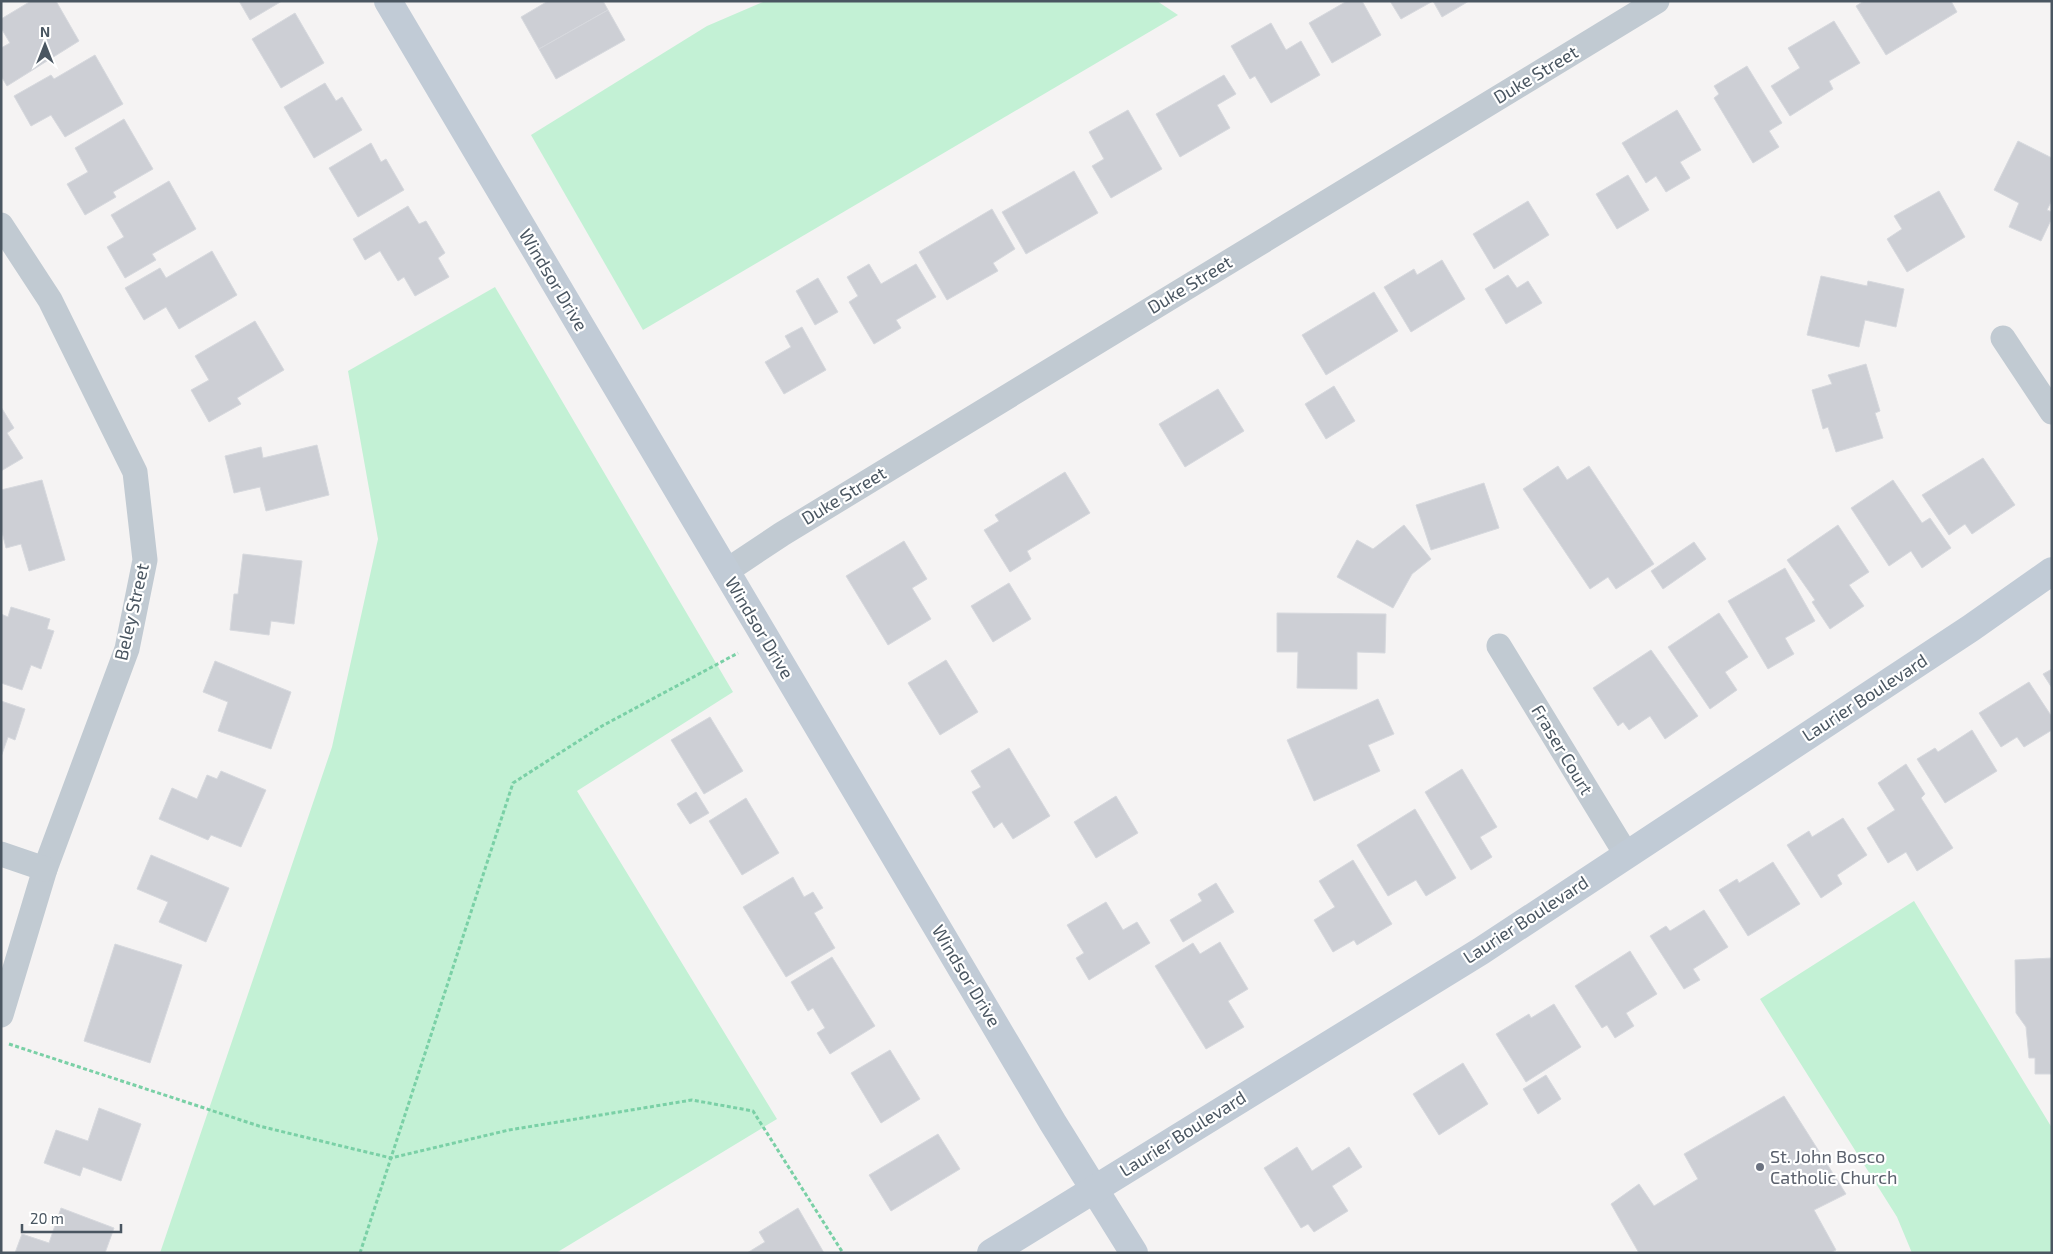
<svg xmlns="http://www.w3.org/2000/svg" width="2053" height="1254" viewBox="0 0 2053 1254" font-family="'Exo 2',sans-serif">
  <rect width="100%" height="100%" fill="#f5f3f3"/>
  <g fill="#c3f1d5">
    <polygon points="765,1 1157,1 1178,15 643,330 531,135 707,26"/>
    <polygon points="495,287 733,692 577,791 777,1119 556,1253 160,1253 332,747 378,539 348,371"/>
    <polygon points="1914,901 2052,1128 2052,1253 1912,1253 1897,1217 1760,999"/>
  </g>
  <g fill="#cdcfd5" stroke="#d7d9de">
    <polygon points="31,1 56,1 79,41 7,86 1,76 1,48 10,43 1,28 1,19"/>
    <polygon points="239,1 282,1 250,20"/>
    <polygon points="548,1 603,1 608,10 539,49 521,17"/>
    <polygon points="1347,1 1362,1 1381,35 1332,63 1309,23"/>
    <polygon points="1390,1 1469,1 1442,17 1433,1 1401,19"/>
    <polygon points="1864,1 1951,1 1957,12 1886,55 1856,6"/>
    <polygon points="608,10 625,40 556,79 539,49"/>
    <polygon points="295,13 324,63 281,88 252,39"/>
    <polygon points="1834,21 1860,63 1829,81 1833,89 1790,116 1771,86 1800,68 1788,48"/>
    <polygon points="1271,23 1286,50 1301,41 1320,75 1271,103 1255,76 1250,79 1231,46"/>
    <polygon points="95,55 123,104 65,137 51,115 31,126 14,96 51,75 54,79"/>
    <polygon points="1747,66 1782,123 1769,131 1779,147 1753,163 1714,98 1719,94 1714,86"/>
    <polygon points="1224,75 1236,94 1217,105 1230,128 1180,157 1156,114"/>
    <polygon points="325,83 336,101 342,97 362,130 314,158 284,107"/>
    <polygon points="1128,110 1162,169 1111,198 1092,166 1104,159 1089,132"/>
    <polygon points="1677,110 1701,150 1680,162 1690,178 1666,192 1656,176 1646,183 1622,143"/>
    <polygon points="124,119 153,169 113,192 116,197 85,215 67,184 88,172 75,148"/>
    <polygon points="2018,141 2052,158 2052,200 2047,210 2052,212 2052,218 2041,241 2009,227 2019,203 1994,190"/>
    <polygon points="371,143 381,162 386,159 404,190 358,217 329,168"/>
    <polygon points="1074,171 1098,213 1026,254 1002,212"/>
    <polygon points="1628,175 1649,210 1617,229 1596,194"/>
    <polygon points="169,181 196,229 152,254 156,260 125,278 107,247 124,237 111,215"/>
    <polygon points="1939,191 1965,237 1907,272 1887,239 1902,229 1894,216"/>
    <polygon points="1528,201 1549,235 1494,269 1473,234"/>
    <polygon points="408,206 419,224 426,221 445,253 438,258 449,277 415,296 404,277 398,281 380,251 365,260 353,239"/>
    <polygon points="992,209 1015,249 993,263 998,271 947,300 919,252"/>
    <polygon points="212,251 237,295 179,329 166,307 144,320 125,288 160,268 166,278"/>
    <polygon points="1442,260 1465,299 1411,332 1384,287 1414,269 1417,275"/>
    <polygon points="869,264 881,284 916,264 936,297 896,320 901,328 874,344 849,302 858,296 847,277"/>
    <polygon points="1508,275 1517,288 1528,281 1542,303 1506,324 1485,289"/>
    <polygon points="1821,276 1867,286 1868,281 1904,289 1896,327 1865,320 1859,347 1807,335"/>
    <polygon points="818,278 838,312 815,325 796,291"/>
    <polygon points="1374,292 1398,331 1326,375 1302,335"/>
    <polygon points="255,321 284,370 237,398 241,404 209,422 191,390 209,380 195,356"/>
    <polygon points="802,327 826,370 784,394 765,362 791,347 785,336"/>
    <polygon points="1866,364 1880,411 1875,413 1883,438 1836,452 1828,427 1823,429 1812,390 1832,384 1828,375"/>
    <polygon points="1334,386 1355,421 1326,439 1305,404"/>
    <polygon points="1218,389 1244,431 1185,467 1159,424"/>
    <polygon points="1,407 14,428 7,433 23,458 1,471"/>
    <polygon points="317,445 329,495 266,511 260,487 234,493 225,456 261,447 263,458"/>
    <polygon points="1983,458 2015,505 1972,534 1965,524 1949,535 1922,495"/>
    <polygon points="1558,466 1567,480 1589,466 1654,564 1616,589 1608,577 1590,589 1523,489"/>
    <polygon points="1065,472 1090,513 1027,551 1031,559 1010,572 984,530 999,521 995,515"/>
    <polygon points="42,480 65,560 29,571 21,544 6,548 1,528 1,490"/>
    <polygon points="1893,480 1922,523 1930,518 1951,548 1922,568 1911,551 1889,566 1851,508"/>
    <polygon points="1484,483 1499,528 1431,550 1416,505"/>
    <polygon points="1404,525 1431,559 1412,574 1393,608 1337,577 1357,540 1373,549"/>
    <polygon points="1838,525 1869,572 1849,585 1864,606 1830,629 1812,602 1815,600 1787,560"/>
    <polygon points="904,541 927,579 912,588 931,619 888,645 846,576"/>
    <polygon points="1694,542 1706,559 1663,589 1651,571"/>
    <polygon points="243,554 302,561 294,624 271,621 269,635 230,630 234,594 238,594"/>
    <polygon points="1785,568 1815,621 1785,638 1794,654 1768,669 1728,601"/>
    <polygon points="1009,583 1031,619 993,642 971,606"/>
    <polygon points="11,607 50,619 47,629 54,631 41,669 31,665 22,690 1,683 1,614 8,617"/>
    <polygon points="1277,613 1386,614 1385,653 1357,652 1357,689 1297,688 1298,652 1277,652"/>
    <polygon points="1719,613 1748,657 1725,672 1737,690 1710,709 1668,647"/>
    <polygon points="1651,650 1698,716 1665,739 1650,716 1629,730 1623,722 1618,726 1593,688"/>
    <polygon points="946,660 978,712 940,735 908,683"/>
    <polygon points="215,661 291,692 271,749 218,731 228,702 203,692"/>
    <polygon points="2052,669 2052,688 2043,674"/>
    <polygon points="2029,682 2052,717 2052,730 2024,747 2017,737 2001,747 1979,713"/>
    <polygon points="1378,699 1394,734 1368,745 1380,771 1314,801 1287,740"/>
    <polygon points="1,701 25,709 15,740 8,737 1,757"/>
    <polygon points="710,717 743,771 704,794 671,740"/>
    <polygon points="1972,730 1997,771 1945,803 1917,759 1935,748 1938,752"/>
    <polygon points="1009,748 1050,816 1013,839 1002,822 994,828 972,792 981,787 971,771"/>
    <polygon points="1906,764 1925,794 1921,798 1953,848 1917,871 1906,852 1888,863 1867,828 1895,810 1878,783"/>
    <polygon points="1462,769 1497,827 1480,837 1492,857 1471,870 1425,792"/>
    <polygon points="221,771 266,790 241,847 211,835 208,840 159,819 172,788 197,799 207,775 217,779"/>
    <polygon points="696,792 709,813 690,824 677,804"/>
    <polygon points="1116,796 1138,833 1096,858 1074,822"/>
    <polygon points="746,798 779,853 742,875 709,821"/>
    <polygon points="1415,809 1456,878 1426,896 1416,880 1388,896 1357,845"/>
    <polygon points="1843,818 1867,855 1837,875 1842,884 1821,898 1787,845 1809,831 1812,837"/>
    <polygon points="151,855 229,888 206,942 159,922 168,902 137,889"/>
    <polygon points="1353,860 1392,924 1357,945 1354,940 1333,952 1314,920 1335,907 1319,881"/>
    <polygon points="1773,862 1800,904 1748,936 1719,890 1737,879 1739,883"/>
    <polygon points="793,877 804,897 813,892 823,908 814,913 835,948 786,977 743,907"/>
    <polygon points="1216,883 1234,912 1183,942 1170,920 1202,901 1198,894"/>
    <polygon points="1106,902 1123,930 1137,922 1150,943 1089,980 1076,958 1084,953 1067,925"/>
    <polygon points="1704,910 1728,947 1693,969 1700,980 1684,989 1650,936 1666,926 1670,931"/>
    <polygon points="1220,942 1248,989 1228,1001 1244,1027 1206,1049 1155,966 1193,943 1200,954"/>
    <polygon points="115,944 182,965 150,1063 84,1041"/>
    <polygon points="1630,951 1657,994 1626,1013 1634,1026 1615,1038 1607,1025 1602,1028 1575,986"/>
    <polygon points="832,957 875,1026 830,1054 817,1033 825,1028 813,1008 808,1011 791,982"/>
    <polygon points="2052,958 2052,1074 2035,1074 2035,1058 2029,1058 2026,1027 2016,1013 2015,960"/>
    <polygon points="1554,1004 1581,1047 1526,1082 1496,1034 1529,1014 1531,1018"/>
    <polygon points="890,1050 920,1099 881,1123 851,1073"/>
    <polygon points="1463,1063 1488,1104 1439,1135 1413,1094"/>
    <polygon points="1546,1075 1561,1099 1538,1114 1523,1089"/>
    <polygon points="1784,1096 1846,1194 1814,1210 1836,1250 1830,1253 1639,1253 1611,1204 1639,1184 1654,1206 1698,1179 1684,1154"/>
    <polygon points="99,1108 141,1124 121,1181 83,1167 80,1176 44,1163 56,1130 88,1141"/>
    <polygon points="938,1134 960,1169 891,1211 869,1175"/>
    <polygon points="1297,1147 1312,1171 1349,1147 1362,1167 1332,1186 1348,1211 1314,1232 1308,1224 1301,1228 1264,1168"/>
    <polygon points="61,1208 114,1228 105,1253 15,1253 22,1234 49,1243"/>
    <polygon points="798,1208 824,1253 747,1253 765,1242 759,1232"/>
  </g>
  <g fill="none" stroke-linecap="round" stroke-linejoin="round">
    <g stroke="#7ad0a6" stroke-width="3" stroke-dasharray="4 2.5" stroke-linecap="butt">
      <polyline points="9,1044 259,1126 391,1158 509,1130 692,1100 753,1111 843,1253"/>
      <polyline points="360,1253 513,783 602,726 738,653"/>
    </g>
    <g stroke="#c1cad2" stroke-width="25">
      <polyline points="1,225 50,300 135,472 145,560 127,649 45,869 1,1015"/>
      <polyline points="2003,338 2052,412"/>
      <polyline points="725,572 782,534 1657,1"/>
      <polyline points="1499,646 1626,854"/>
      <polyline points="1,854 45,869"/>
    </g>
    <g stroke="#c1cbd6" stroke-width="28">
      <polyline points="388,1 1053,1123 1134,1253"/>
      <polyline points="991,1253 1481,951 1971,628 2052,571"/>
    </g>
  </g>
  <circle fill="#6b7280" stroke="#fff" stroke-width="2" cx="1760" cy="1167" r="5"/>
  <g text-anchor="middle" stroke-width="4.5" stroke-linejoin="round" paint-order="stroke">
    <g font-size="18" fill="#4a5661" stroke="#fff">
      <text transform="translate(1536 75) rotate(-31)" y="6">Duke Street</text>
      <text transform="translate(553 280) rotate(59)" y="6">Windsor Drive</text>
      <text transform="translate(1190 285) rotate(-31)" y="6">Duke Street</text>
      <text transform="translate(844 496) rotate(-31)" y="6">Duke Street</text>
      <text transform="translate(132 612) rotate(-77)" y="6">Beley Street</text>
      <text transform="translate(759 628) rotate(59)" y="6">Windsor Drive</text>
      <text transform="translate(1865 698) rotate(-33)" y="6">Laurier Boulevard</text>
      <text transform="translate(1562 750) rotate(59)" y="6">Fraser Court</text>
      <text transform="translate(1526 920) rotate(-33)" y="6">Laurier Boulevard</text>
      <text transform="translate(966 976) rotate(59)" y="6">Windsor Drive</text>
      <text transform="translate(1183 1134) rotate(-32)" y="6">Laurier Boulevard</text>
    </g>
    <g font-size="18" fill="#5b616d" stroke="#fff" text-anchor="start">
      <text x="1770" y="1163">St. John Bosco<tspan x="1770" dy="21">Catholic Church</tspan></text>
    </g>
  </g>
  <rect width="2053" height="1254" fill="none" stroke="#4a5661" stroke-width="5"/>
  <g transform="translate(45 45)" stroke="#ffffff" stroke-width="4" paint-order="stroke">
  <path d="M0-4L9 19L0 12L-9 19Z" fill="#4a5661"/>
  <text y="-8" font-size="14" font-weight="bold" text-anchor="middle" fill="#4a5661">N</text>
  </g>
  <path d="M22 1224v8h99v-8" fill="none" stroke="#4a5661" stroke-width="2.5"/>
  <text x="30" y="1224" font-size="15" fill="#4a5661" stroke="#ffffff" stroke-width="4" paint-order="stroke">20 m</text>
</svg>
